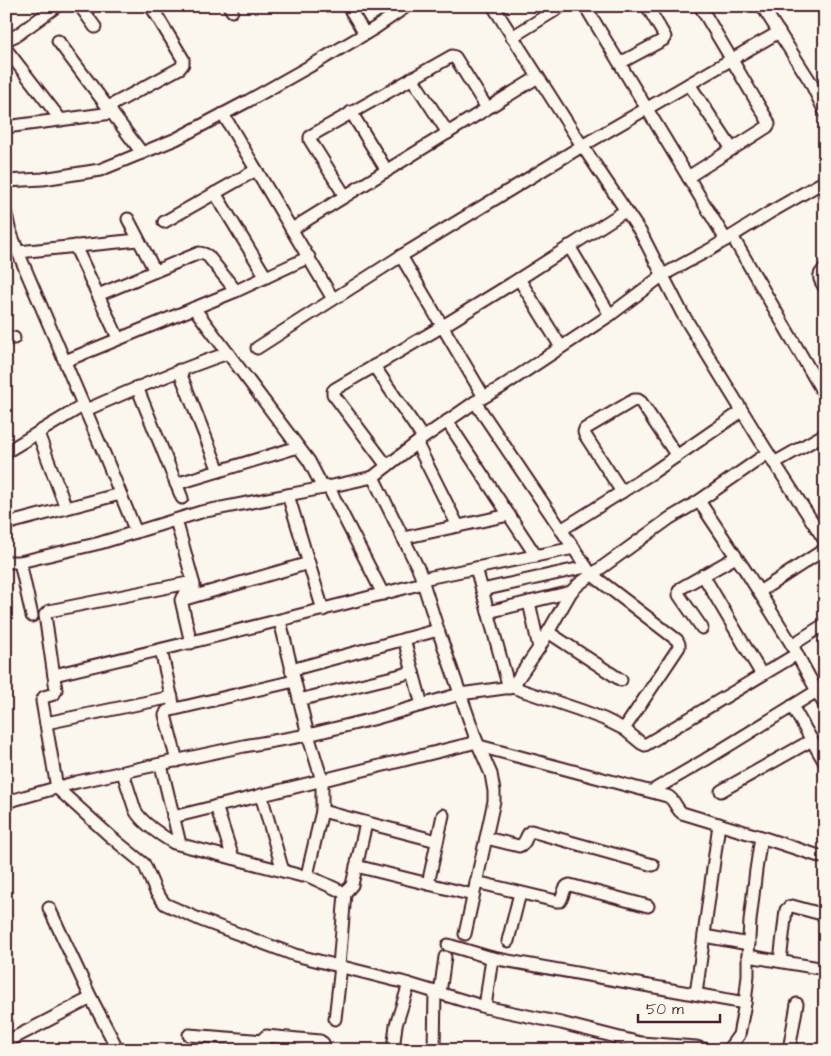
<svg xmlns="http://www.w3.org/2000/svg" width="831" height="1056" viewBox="0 0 831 1056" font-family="'Architects Daughter',sans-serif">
  <rect width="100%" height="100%" fill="#fbf7ec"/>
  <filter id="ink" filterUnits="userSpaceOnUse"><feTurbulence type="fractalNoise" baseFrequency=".02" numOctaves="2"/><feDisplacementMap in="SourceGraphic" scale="10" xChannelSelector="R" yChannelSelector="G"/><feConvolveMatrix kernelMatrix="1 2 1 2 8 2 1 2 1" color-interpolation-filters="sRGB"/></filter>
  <g filter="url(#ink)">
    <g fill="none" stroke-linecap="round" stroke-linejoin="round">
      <g stroke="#4a1f2b" stroke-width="15">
        <g id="minor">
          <polyline points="80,6 95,27"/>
          <polyline points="229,6 232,11"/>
          <polyline points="348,6 365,34"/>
          <polyline points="585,6 726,240"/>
          <polyline points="762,6 810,81 825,112"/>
          <polyline points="512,37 562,6"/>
          <polyline points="6,40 17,35 57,6"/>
          <polyline points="58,41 142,153"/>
          <polyline points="6,49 61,120"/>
          <polyline points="620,63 663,40 665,37 664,35 647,6"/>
          <polyline points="412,78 448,133"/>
          <polyline points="689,84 732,149"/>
          <polyline points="108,107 180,68 183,64 183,59 151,6"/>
          <polyline points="351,112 387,171"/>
          <polyline points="223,114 333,299"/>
          <polyline points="6,127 112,113"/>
          <polyline points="688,177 767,127 769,124 768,121 700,6"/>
          <polyline points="6,181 43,179 100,170 176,139 248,101 319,61 375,28 407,6"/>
          <polyline points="215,193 266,277"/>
          <polyline points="345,196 310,140 310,137 312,135 452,56 455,57 487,108"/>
          <polyline points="6,214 9,228 18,252 105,456 136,532"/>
          <polyline points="128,219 155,271"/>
          <polyline points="164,222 256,170"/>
          <polyline points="292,229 538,77"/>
          <polyline points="732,236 825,396"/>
          <polyline points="75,246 118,338"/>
          <polyline points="569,246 610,315"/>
          <polyline points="18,252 138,240"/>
          <polyline points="401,256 484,397"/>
          <path d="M825,269c-9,6 -5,12 0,19"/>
          <polyline points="519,279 561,347"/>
          <polyline points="98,295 199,253 204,254 208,256 236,291"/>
          <polyline points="194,308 309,461 323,488"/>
          <polyline points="6,338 14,338"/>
          <polyline points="257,348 401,256 582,146 779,32"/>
          <polyline points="65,361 236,291 309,257"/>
          <polyline points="374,366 423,438"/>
          <polyline points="179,370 219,471"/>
          <polyline points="137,387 182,498"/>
          <polyline points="475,402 591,574 677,640 679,644 679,647 624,729"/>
          <path d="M86,410c47,-21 93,-40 142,-57"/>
          <polyline points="447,421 536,556"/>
          <polyline points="38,433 66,508"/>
          <polyline points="417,444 458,526"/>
          <polyline points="6,452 84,405"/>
          <polyline points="768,453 825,541"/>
          <polyline points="774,463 825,434"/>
          <polyline points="387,466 333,394 333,391 335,389 443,326 519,279 625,211"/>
          <polyline points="373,477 423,438 475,402 500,388 610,315 663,275 711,249 769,213 825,181"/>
          <polyline points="176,484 298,447"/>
          <polyline points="328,486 383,594"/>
          <polyline points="622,492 585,435 584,432 585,429 634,400 638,400 641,402 677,456"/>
          <polyline points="288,495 323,610"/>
          <polyline points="699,501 749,576 792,645 825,706"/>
          <path d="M176,520l18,65v4c-5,5 -11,3 -13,11l10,43"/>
          <polyline points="6,524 120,494"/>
          <polyline points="561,530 652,473 742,411"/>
          <polyline points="403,538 509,515"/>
          <polyline points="6,562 20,562 100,543 201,512 323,488 373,477 419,570 438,630 477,742 491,774 494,791 494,801 465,934"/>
          <polyline points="20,562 32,616"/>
          <polyline points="476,568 509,688"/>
          <polyline points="703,575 762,675"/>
          <polyline points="422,579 574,548"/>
          <polyline points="193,582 49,611 45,615 56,690 54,694 44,697 42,701 57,788 111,837 144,864 156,892 165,904 201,920 295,955 402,982 485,1007 561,1023 620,1038 641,1043 696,1047 707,1050"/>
          <polyline points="482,590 586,567"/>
          <polyline points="759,592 825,549"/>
          <polyline points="185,599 309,563"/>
          <polyline points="529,602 539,648"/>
          <polyline points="488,612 571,592"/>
          <polyline points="702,628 679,595 679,591 681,588 736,557"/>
          <polyline points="548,632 621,680"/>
          <polyline points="404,639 422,705"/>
          <polyline points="792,645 825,624"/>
          <polyline points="161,650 173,704"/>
          <polyline points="291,670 438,630"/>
          <path d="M54,675c123,-29 246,-59 369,-92"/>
          <polyline points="512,687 580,710 604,719 624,729 641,743 645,745 797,654"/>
          <polyline points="299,700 413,672"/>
          <polyline points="792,706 825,763"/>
          <polyline points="46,723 172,697"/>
          <path d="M479,746l188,50c8,3 8,12 15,17l79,24"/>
          <polyline points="177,761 165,715 167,711 294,681"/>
          <polyline points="161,765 180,844"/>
          <path d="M123,773l12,37c6,12 27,26 39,33l128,33 4,-1 2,-4 14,-60v-31l-14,-45 -28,-114"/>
          <polyline points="652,791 705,760 825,686"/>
          <polyline points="721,791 812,740"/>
          <polyline points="261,795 283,871"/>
          <polyline points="6,802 77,782 244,746 308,735 373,719 460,694 512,687 539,648 571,592 579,584 670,518 699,501 768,453 682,313 641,233 577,138 493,6"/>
          <polyline points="216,806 233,858"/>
          <polyline points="322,811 437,841"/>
          <polyline points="173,817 477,742"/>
          <path d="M486,838l33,8c8,-2 6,-11 12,-15l122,34"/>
          <polyline points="356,866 473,895"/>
          <polyline points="306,875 345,893"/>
          <path d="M476,882l80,19h4c4,-5 3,-15 10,-16l78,21"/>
          <polyline points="428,884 443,815"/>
          <polyline points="49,908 91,998 118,1050"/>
          <polyline points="704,936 749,944"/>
          <polyline points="508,941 520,893"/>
          <polyline points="448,945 492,958 745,1003"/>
          <polyline points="748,956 825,969"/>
          <polyline points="780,961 786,910 789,907 792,906 825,915"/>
          <polyline points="339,966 345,893 352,885 366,823"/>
          <polyline points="440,993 445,957"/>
          <polyline points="696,994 719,824"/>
          <polyline points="485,1007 492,958"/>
          <polyline points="335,1019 341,966"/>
          <polyline points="189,1035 264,1041"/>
          <polyline points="6,1042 91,998"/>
          <polyline points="263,1050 264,1038 266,1036 320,1041 323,1043 325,1050"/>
          <polyline points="393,1050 396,1025 409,984"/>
          <polyline points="434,1050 435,992"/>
          <polyline points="728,1050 739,1035 745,1003 748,975 748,956 750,921 756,870 761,837 825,858"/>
          <polyline points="789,1050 797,1004"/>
        </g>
      </g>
      <use href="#minor" stroke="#fbf7ec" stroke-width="11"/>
    </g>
  </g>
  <rect width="831" height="1056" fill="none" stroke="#fbf7ec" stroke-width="25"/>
  <rect x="12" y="12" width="806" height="1031" fill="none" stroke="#4a1f2b" stroke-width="2" filter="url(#ink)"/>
  <path d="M638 1014v8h82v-8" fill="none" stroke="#4a1f2b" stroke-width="2.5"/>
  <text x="646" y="1014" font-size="15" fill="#4a1f2b" stroke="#fbf7ec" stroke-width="4" paint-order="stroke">50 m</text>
</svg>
